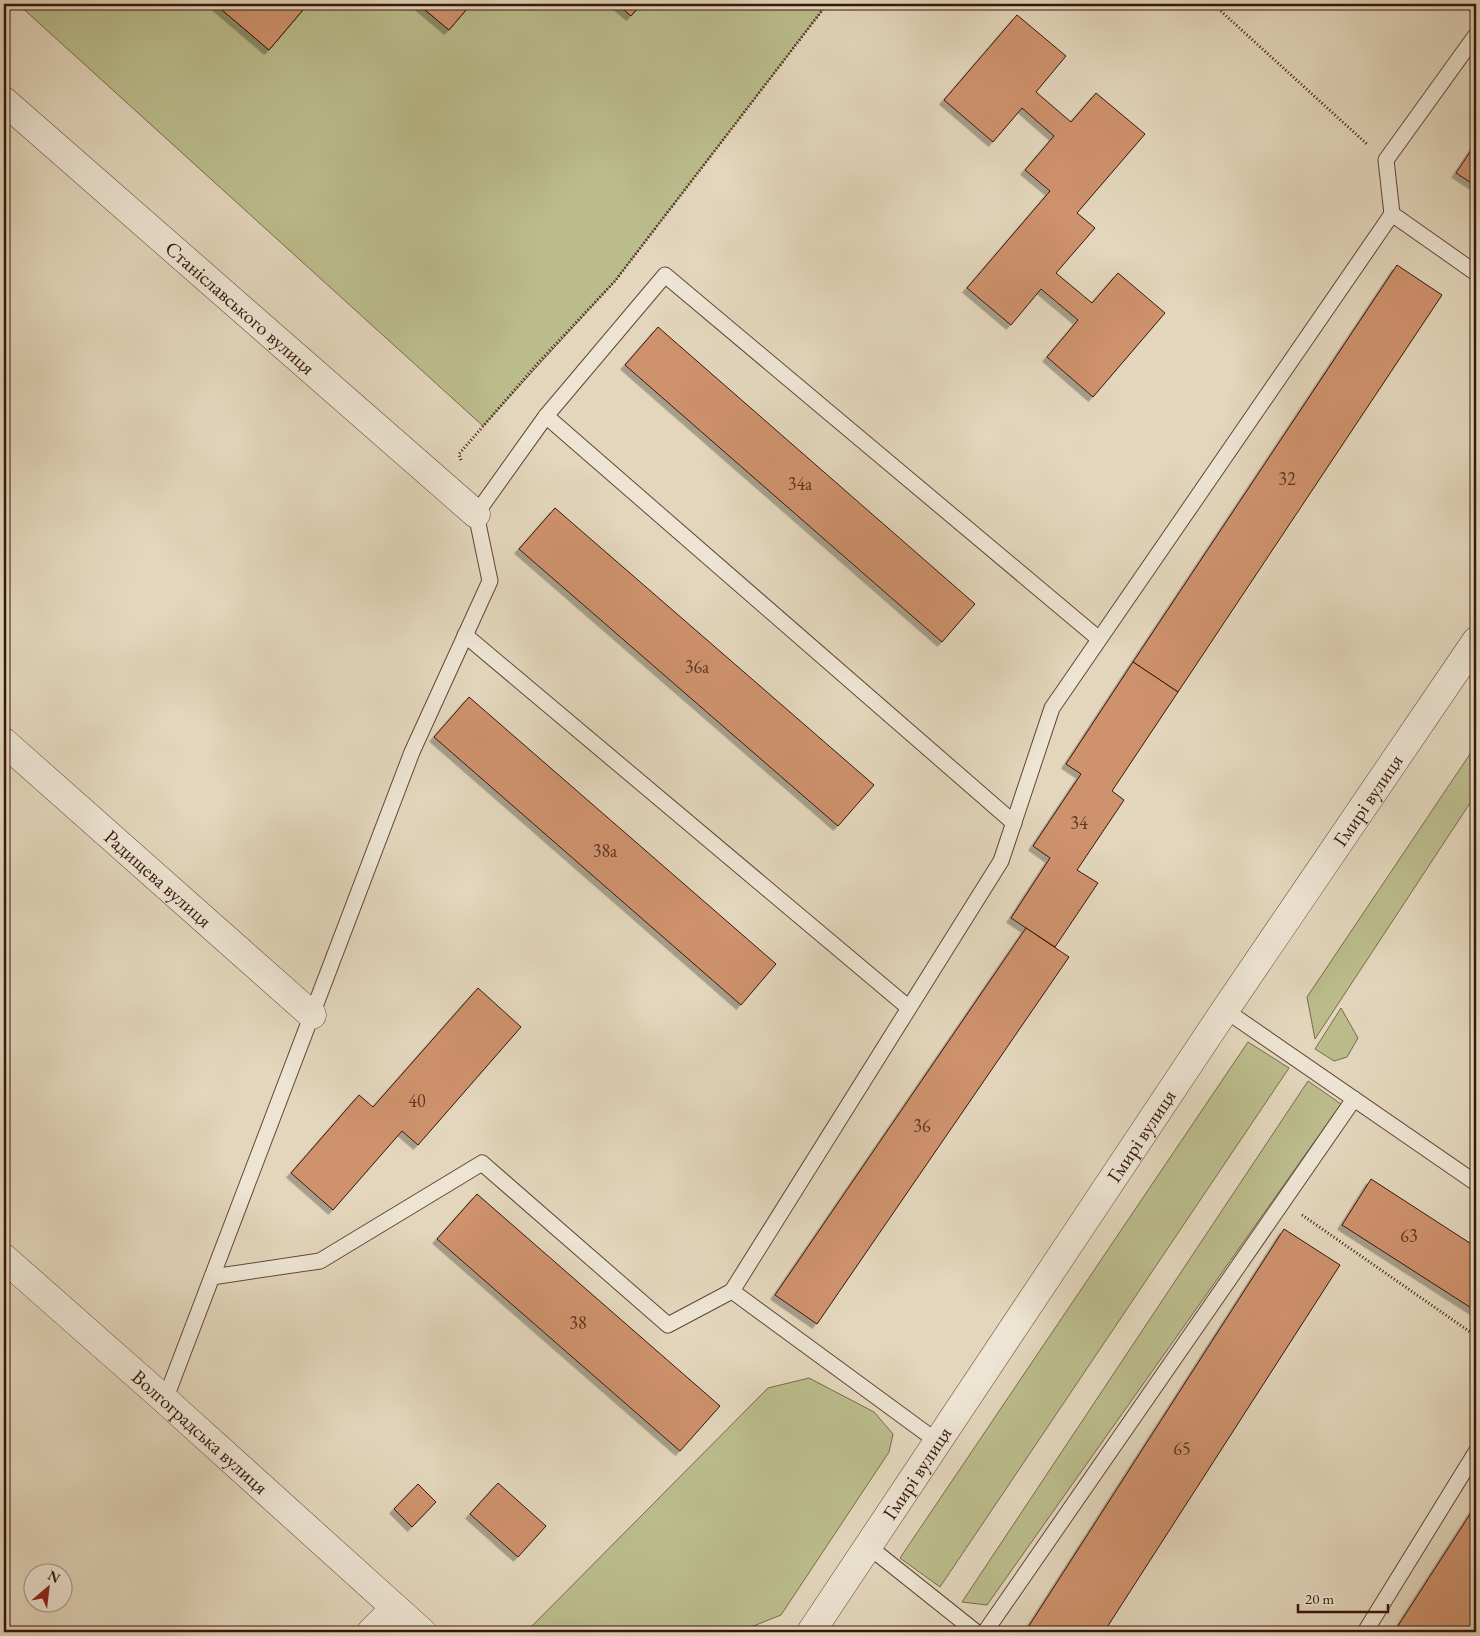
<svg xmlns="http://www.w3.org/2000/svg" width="1480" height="1636" viewBox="0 0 1480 1636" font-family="'EB Garamond',serif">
  <defs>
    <filter id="shadow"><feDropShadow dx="-4.5" dy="4.5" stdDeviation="0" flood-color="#0004"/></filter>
  </defs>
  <rect width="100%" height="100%" fill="#e3d6bc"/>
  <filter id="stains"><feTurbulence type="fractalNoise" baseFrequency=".004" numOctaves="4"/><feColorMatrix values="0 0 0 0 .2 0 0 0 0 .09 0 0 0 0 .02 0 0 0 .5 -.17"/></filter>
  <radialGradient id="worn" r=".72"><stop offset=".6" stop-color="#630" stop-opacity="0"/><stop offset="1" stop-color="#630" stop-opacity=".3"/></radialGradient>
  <g fill="#bbbc8c" stroke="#7a6a4b">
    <polygon points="18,4 827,4 615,281 483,426"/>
    <polygon points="1476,745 1476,794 1315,1039 1307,997"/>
    <polygon points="1341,1008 1358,1038 1347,1057 1334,1061 1315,1049"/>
    <polygon points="1248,1042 1289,1068 940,1587 900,1558"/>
    <polygon points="1308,1081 1341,1104 987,1605 962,1602"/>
    <polygon points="809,1378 874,1412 893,1434 889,1452 781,1615 746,1629 651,1627 632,1632 526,1632 768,1388"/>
  </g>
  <g fill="#ce926d" stroke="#38170a" filter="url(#shadow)">
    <polygon points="215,4 308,4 269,50"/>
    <polygon points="215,4 308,4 269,50"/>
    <polygon points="418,4 471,4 449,30"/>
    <polygon points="418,4 471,4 449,30"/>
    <polygon points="617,4 641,4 631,16"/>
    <polygon points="617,4 641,4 631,16"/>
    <polygon points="1017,15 1066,56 1036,92 1071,122 1096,93 1145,134 1077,213 1095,228 1056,273 1092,303 1118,273 1165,313 1093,397 1047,357 1078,320 1041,289 1011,325 967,288 1050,191 1025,170 1054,136 1022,108 993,142 944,100"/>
    <polygon points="1476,143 1476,186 1456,173"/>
    <polygon points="1397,265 1442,295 1178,692 1133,662"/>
    <polygon points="658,327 975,604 942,642 625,365"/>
    <polygon points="555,508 874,785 838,826 519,549"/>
    <polygon points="1133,662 1178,692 1112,791 1124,800 1077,870 1098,883 1055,947 1011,918 1050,858 1033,846 1081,774 1066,764"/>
    <polygon points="469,697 776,964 741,1005 434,737"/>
    <polygon points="1026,928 1069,957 817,1324 775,1295"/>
    <polygon points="478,988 521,1027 418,1145 402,1131 333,1210 291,1173 359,1095 373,1107"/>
    <polygon points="1371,1179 1476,1247 1476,1311 1342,1225"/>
    <polygon points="477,1194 720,1406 680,1451 437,1239"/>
    <polygon points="1284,1229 1340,1265 1104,1632 1025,1632"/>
    <polygon points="498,1483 546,1526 518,1557 470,1514"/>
    <polygon points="418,1484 436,1502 412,1527 394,1509"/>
    <polygon points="1476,1505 1476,1622 1470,1632 1394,1632"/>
  </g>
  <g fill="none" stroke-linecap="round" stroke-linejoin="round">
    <g stroke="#634736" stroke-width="17">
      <g id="service">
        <polyline points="1476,35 1386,160 1392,214 1476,273"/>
        <polyline points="546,416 1014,823"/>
        <polyline points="465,635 909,1008"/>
        <polyline points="1225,1010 1476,1183"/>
        <polyline points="212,1277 320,1261 482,1163 668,1325 732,1291"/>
        <polyline points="165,1400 412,752 490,581 476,514 546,416 665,275 1099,639"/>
        <polyline points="938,1442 732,1291 1001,861 1052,708 1392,214"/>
        <polyline points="868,1546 976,1632"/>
        <polyline points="985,1632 1354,1099"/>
        <polyline points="1365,1632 1476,1452"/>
      </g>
    </g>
    <g stroke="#634736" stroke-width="29">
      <g id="minor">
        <path id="s1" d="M4,101l472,413"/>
        <path id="s2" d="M4,742l308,273"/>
        <path id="s3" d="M4,1258l161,142 257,232"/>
        <polyline points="371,1632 395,1608"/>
      </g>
    </g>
    <g stroke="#634736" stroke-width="29">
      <g id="tertiary">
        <path id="s4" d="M811,1632l414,-622 251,-369"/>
      </g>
    </g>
    <g stroke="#38170a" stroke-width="3" stroke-dasharray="1 2.5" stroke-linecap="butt">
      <polyline points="1213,4 1368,145"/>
      <polyline points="461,460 459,454 538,363 615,281 827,4"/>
      <polyline points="1302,1215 1476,1336"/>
    </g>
    <use href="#service" stroke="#ede4d3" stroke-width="15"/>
    <use href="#minor" stroke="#ede4d3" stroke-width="28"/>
    <use href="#tertiary" stroke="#ede4d3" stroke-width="28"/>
  </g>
  <g text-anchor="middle" stroke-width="4" stroke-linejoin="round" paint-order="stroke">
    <g font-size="18" fill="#5e3623">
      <text x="1287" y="485">32</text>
      <text x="800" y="490">34а</text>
      <text x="697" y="673">36а</text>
      <text x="1079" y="829">34</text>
      <text x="605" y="857">38а</text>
      <text x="417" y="1107">40</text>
      <text x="922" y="1132">36</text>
      <text x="1409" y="1242">63</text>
      <text x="578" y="1329">38</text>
      <text x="1182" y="1455">65</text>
    </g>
    <g font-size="20" fill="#38170a" stroke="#ede4d3">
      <text dy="7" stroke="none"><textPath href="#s1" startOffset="314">Станіславського вулиця</textPath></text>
      <text dy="7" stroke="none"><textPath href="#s4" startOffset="1001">Гмирі вулиця</textPath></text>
      <text dy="7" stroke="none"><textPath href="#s2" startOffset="206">Радищева вулиця</textPath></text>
      <text dy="7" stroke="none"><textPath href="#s4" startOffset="596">Гмирі вулиця</textPath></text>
      <text dy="7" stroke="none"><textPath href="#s3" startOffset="262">Волгоградська вулиця</textPath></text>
      <text dy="7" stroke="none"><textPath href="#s4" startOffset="191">Гмирі вулиця</textPath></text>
    </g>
  </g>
  <rect width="1480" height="1636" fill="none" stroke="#e3d6bc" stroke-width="20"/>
  <rect x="5" y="5" width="1470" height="1626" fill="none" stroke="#38170a" stroke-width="2.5"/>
  <rect x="10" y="10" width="1460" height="1616" fill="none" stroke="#38170a"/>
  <g transform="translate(48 1588) rotate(28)"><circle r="24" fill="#ede4d3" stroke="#a59283"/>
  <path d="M0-4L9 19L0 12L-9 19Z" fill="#8f2418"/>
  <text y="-8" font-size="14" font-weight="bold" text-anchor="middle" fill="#38170a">N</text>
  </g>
  <path d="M1298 1604v8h90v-8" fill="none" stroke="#38170a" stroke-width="2.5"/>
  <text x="1305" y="1604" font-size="15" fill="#38170a" stroke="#ede4d3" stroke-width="4" paint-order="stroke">20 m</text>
  <rect width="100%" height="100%" filter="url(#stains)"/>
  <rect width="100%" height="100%" fill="url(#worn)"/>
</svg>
